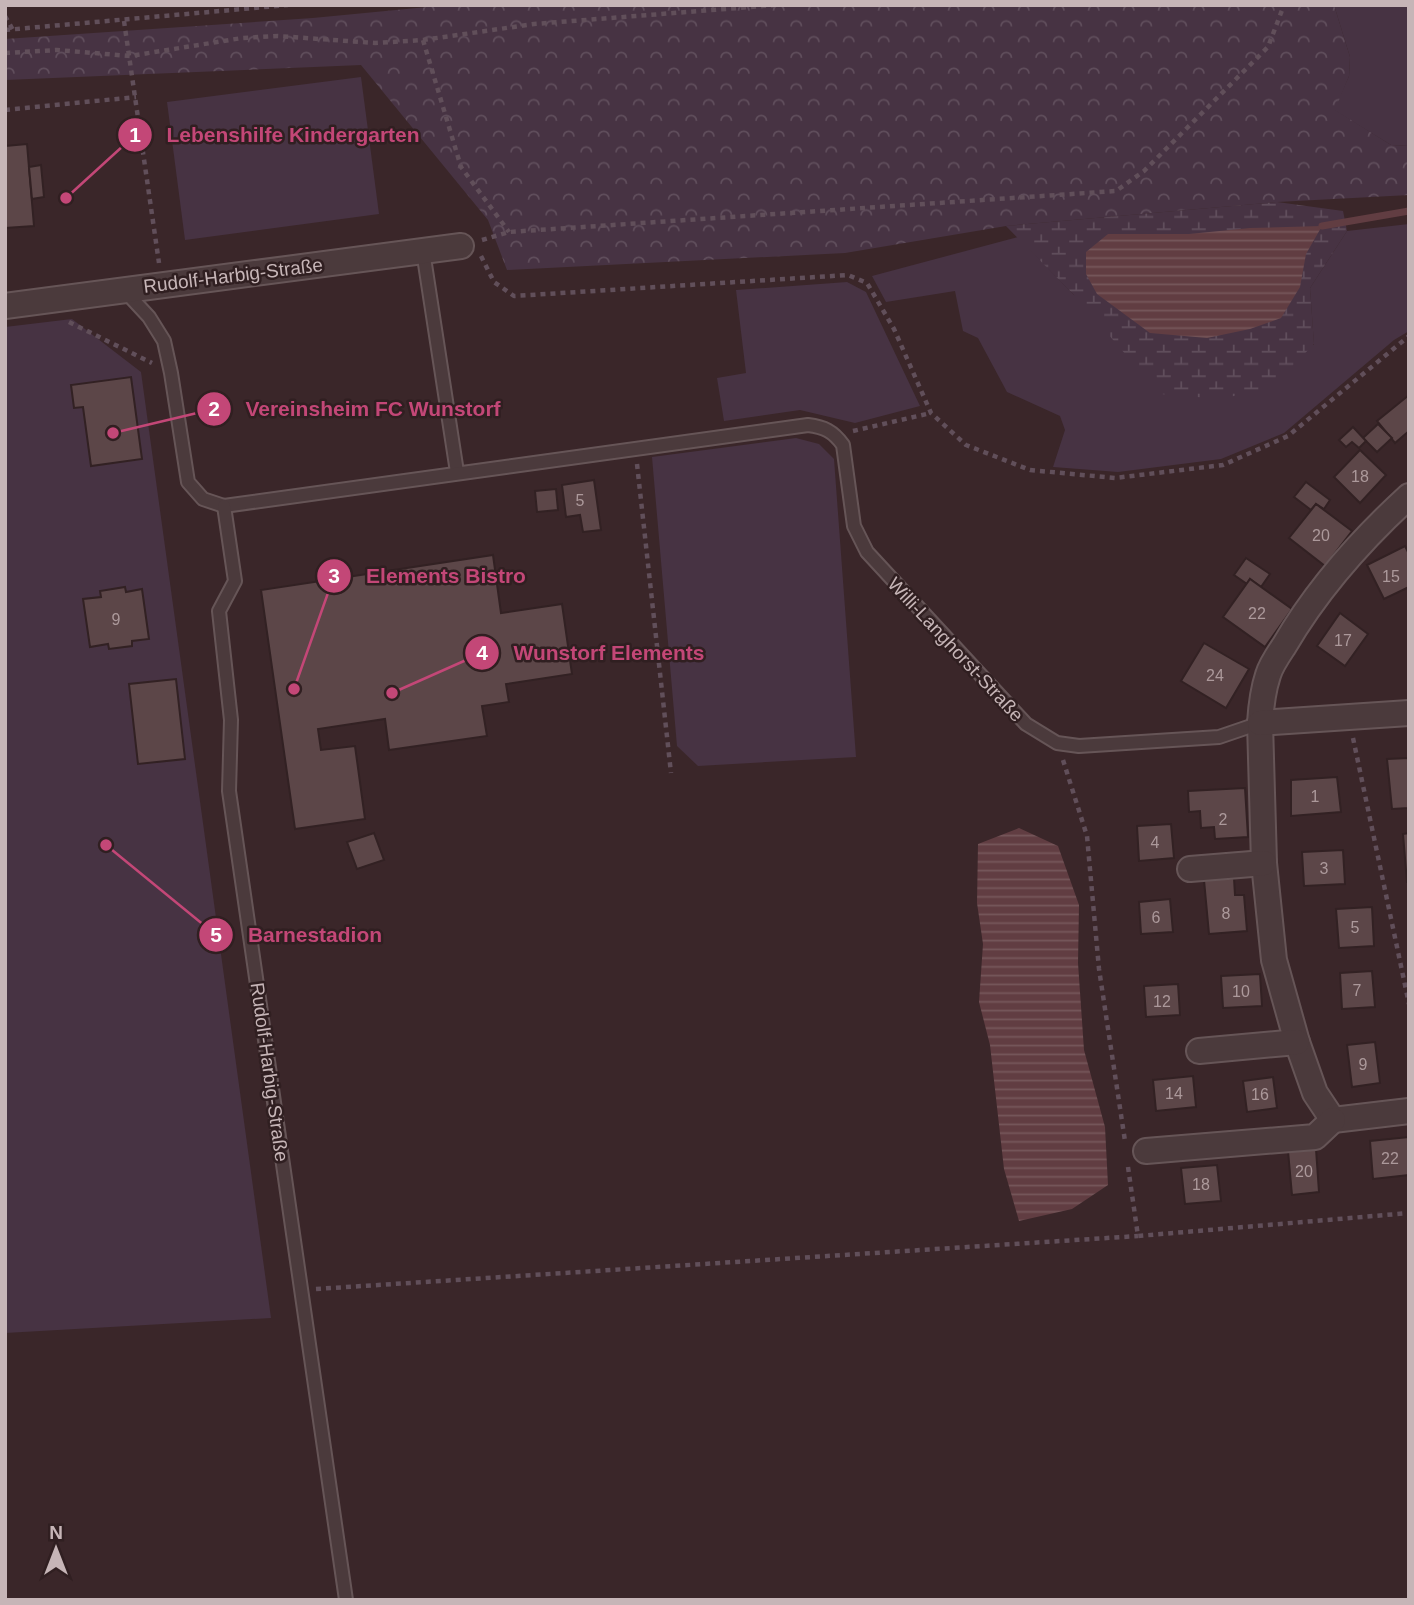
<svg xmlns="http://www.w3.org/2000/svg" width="1414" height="1605" viewBox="0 0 1414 1605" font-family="Arial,sans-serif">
  <defs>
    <pattern id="forest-crowns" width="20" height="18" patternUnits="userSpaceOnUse" patternTransform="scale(1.75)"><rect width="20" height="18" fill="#473343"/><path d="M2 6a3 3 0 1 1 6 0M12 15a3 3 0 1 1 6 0" fill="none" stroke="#604e5c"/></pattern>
    <pattern id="wetland-marsh" width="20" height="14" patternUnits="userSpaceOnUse" patternTransform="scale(1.75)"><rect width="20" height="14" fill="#473343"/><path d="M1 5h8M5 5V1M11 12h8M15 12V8" fill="none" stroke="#604e5c"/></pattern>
    <pattern id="water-rules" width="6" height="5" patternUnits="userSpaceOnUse" patternTransform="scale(1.75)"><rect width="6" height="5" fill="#613d42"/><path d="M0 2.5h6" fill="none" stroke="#76575b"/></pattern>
  </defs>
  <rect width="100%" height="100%" fill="#3a2629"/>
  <g fill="#473343">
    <polygon points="1334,5 1409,5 1409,146 1391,145 1334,110 1349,76 1350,57"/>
    <polygon points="361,77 379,214 185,240 167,102"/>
    <polygon points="1409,224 1409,331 1394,340 1284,433 1221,459 1118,472 1053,467 1065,430 1060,416 1007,392 978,338 963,331 955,291 886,302 872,276 1018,237 1074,295 1314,345 1310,288 1347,231"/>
    <polygon points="847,282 866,292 920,406 855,423 800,410 724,421 717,378 746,373 736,290"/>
    <polygon points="72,319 141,372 271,1318 5,1333 5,327"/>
    <polygon points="796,438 819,444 834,459 856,757 698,766 677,746 652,457"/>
  </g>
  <polygon fill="url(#forest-crowns)" points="448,5 1334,5 1350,57 1349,76 1335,110 1391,145 1409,146 1409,195 1277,202 1006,226 845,253 507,270 488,220 361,65 5,80 5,39 313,18"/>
  <polygon fill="url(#wetland-marsh)" points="1277,202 1343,211 1347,231 1310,288 1314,344 1273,386 1222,399 1160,394 1074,295 1006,226"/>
  <g fill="url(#water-rules)">
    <polygon points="1322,226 1306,254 1300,287 1281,318 1250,329 1207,338 1150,333 1097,294 1086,274 1086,252 1108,234 1189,234 1250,228"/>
    <polygon points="1019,828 1058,846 1079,905 1078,963 1084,1050 1105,1127 1108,1185 1072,1209 1019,1221 1004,1169 990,1045 979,1002 983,944 977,903 978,844"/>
  </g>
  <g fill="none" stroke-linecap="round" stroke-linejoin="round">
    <polyline stroke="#613d42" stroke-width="7" points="1322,226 1409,211"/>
  </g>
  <g fill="#5c4648" stroke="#322123" stroke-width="2">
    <polygon points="27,144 34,226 5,228 5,146"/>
    <polygon points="41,165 44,197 32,199 29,167"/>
    <polygon points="131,377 142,459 91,466 83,407 74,408 71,385"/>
    <polygon points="1409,395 1409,431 1395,443 1377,421"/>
    <polygon points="1378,424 1392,438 1377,452 1363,438"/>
    <polygon points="1353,427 1366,441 1359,448 1352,442 1346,447 1339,440"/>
    <polygon points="1360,450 1386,475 1360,503 1334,477"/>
    <polygon points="594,480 601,530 583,532 580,515 566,517 562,485"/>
    <polygon points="1306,482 1330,500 1324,509 1316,504 1311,510 1294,497"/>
    <polygon points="556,489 558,510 537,512 535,491"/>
    <polygon points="1316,504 1352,531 1325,566 1289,538"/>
    <polygon points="1405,546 1409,554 1409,587 1384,599 1367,565"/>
    <polygon points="493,555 501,613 562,604 572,674 506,684 509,702 482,706 487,736 389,750 385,719 318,729 321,750 355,746 365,819 295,829 261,590"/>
    <polygon points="1246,558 1270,574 1261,587 1250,579 1247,584 1234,575"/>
    <polygon points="1250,579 1292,609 1265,647 1223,617"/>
    <polygon points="125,587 126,592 142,589 149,639 132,641 132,646 109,649 108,644 90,647 83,599 101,597 100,591"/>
    <polygon points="1340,613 1368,634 1345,666 1317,646"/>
    <polygon points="1204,643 1249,669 1226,708 1181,681"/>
    <polygon points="176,679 185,759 138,764 129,684"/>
    <polygon points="1409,758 1409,808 1392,809 1387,759"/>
    <polygon points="1337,777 1341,812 1291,816 1291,780"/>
    <polygon points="1245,788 1248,837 1215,839 1214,827 1201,828 1200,811 1189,812 1188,791"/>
    <polygon points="1171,824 1174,858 1139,861 1137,826"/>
    <polygon points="374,833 384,860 357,869 347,842"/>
    <polygon points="1409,833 1409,882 1407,882 1403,834"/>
    <polygon points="1343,850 1345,884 1304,886 1302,852"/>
    <polygon points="1234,878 1235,895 1244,895 1247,931 1209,934 1204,880"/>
    <polygon points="1170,899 1173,932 1141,934 1139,902"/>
    <polygon points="1372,907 1374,946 1339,948 1336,909"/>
    <polygon points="1372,971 1375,1007 1342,1009 1340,973"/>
    <polygon points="1260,974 1262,1006 1223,1008 1221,976"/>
    <polygon points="1178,984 1180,1015 1146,1017 1144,986"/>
    <polygon points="1375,1042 1380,1083 1352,1087 1347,1045"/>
    <polygon points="1193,1076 1196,1107 1156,1111 1153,1080"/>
    <polygon points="1273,1077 1277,1108 1247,1112 1243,1081"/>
    <polygon points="1409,1137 1409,1175 1373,1179 1370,1141"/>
    <polygon points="1316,1149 1319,1192 1292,1195 1288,1151"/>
    <polygon points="1217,1165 1221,1201 1185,1204 1181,1168"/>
  </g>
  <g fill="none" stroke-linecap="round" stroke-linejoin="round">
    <g stroke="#665557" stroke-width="16">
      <g id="service">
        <polyline points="423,251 457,472"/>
        <path d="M124,290l25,27 15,24 7,32 17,109 15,17 21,7 584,-81c16,2 25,6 35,20l11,81 13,26 159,172 31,19 22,3 140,-9 41,-14"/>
        <polyline points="224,506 235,581 219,611 231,720 229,791 346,1600"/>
      </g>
    </g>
    <g stroke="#665557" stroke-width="28">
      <g id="minor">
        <polyline points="5,306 461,246"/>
        <path d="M1409,496c-47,43 -93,95 -125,150 -6,9 -13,19 -16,29 -5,15 -7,32 -8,48l4,140 10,97 23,82 18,51 18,27 76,-9"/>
        <polyline points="1260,723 1409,713"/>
        <polyline points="1190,869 1264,863"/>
        <polyline points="1199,1051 1297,1042"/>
        <polyline points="1146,1151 1315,1137 1333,1120"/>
      </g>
    </g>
    <g stroke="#614f5a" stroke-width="4.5" stroke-dasharray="5 5" stroke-linecap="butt">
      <polyline points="5,16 13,30"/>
      <polyline points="124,21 159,263"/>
      <polyline points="5,30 288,5"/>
      <polyline points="423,40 461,167 509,232"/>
      <polyline points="5,53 57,50 130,56 242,38 278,36 375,43 423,40 534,24 776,5"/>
      <polyline points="5,110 136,97"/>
      <polyline points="482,240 509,232 1116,191 1144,171 1268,47 1284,5"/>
      <polyline points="481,256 494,282 514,296 848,275 867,283 894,329 931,413 966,445 1030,470 1115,478 1223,465 1288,436 1409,336"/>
      <polyline points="69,322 152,363"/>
      <polyline points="853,431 931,413"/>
      <polyline points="637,464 671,773"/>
      <polyline points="1353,738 1409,1004"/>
      <polyline points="1063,760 1087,836 1099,969 1125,1141"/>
      <polyline points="1128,1167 1138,1236 1409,1213"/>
      <polyline points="316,1289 1138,1236"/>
    </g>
    <use href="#service" stroke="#4b3a3c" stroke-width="12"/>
    <use href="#minor" stroke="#4b3a3c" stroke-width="24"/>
  </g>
  <g text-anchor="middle" stroke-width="5" stroke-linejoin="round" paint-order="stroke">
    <g font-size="16" fill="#ac999b">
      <text x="1360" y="482">18</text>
      <text x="580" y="506">5</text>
      <text x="1321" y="541">20</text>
      <text x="1391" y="582">15</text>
      <text x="1257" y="619">22</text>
      <text x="116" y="625">9</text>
      <text x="1343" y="646">17</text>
      <text x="1215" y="681">24</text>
      <text x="1315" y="802">1</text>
      <text x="1223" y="825">2</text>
      <text x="1155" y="848">4</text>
      <text x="1324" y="874">3</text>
      <text x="1226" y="919">8</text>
      <text x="1156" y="923">6</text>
      <text x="1355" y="933">5</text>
      <text x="1357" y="996">7</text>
      <text x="1241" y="997">10</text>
      <text x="1162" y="1007">12</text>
      <text x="1363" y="1070">9</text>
      <text x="1174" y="1099">14</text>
      <text x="1260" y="1100">16</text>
      <text x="1390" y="1164">22</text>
      <text x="1304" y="1177">20</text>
      <text x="1201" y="1190">18</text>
    </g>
    <g font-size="19" fill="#c6b5b7" stroke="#301f21">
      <text transform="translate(233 275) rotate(-7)" y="7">Rudolf-Harbig-Straße</text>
      <text transform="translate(956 649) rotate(47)" y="7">Willi-Langhorst-Straße</text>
      <text transform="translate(270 1072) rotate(82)" y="7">Rudolf-Harbig-Straße</text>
    </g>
  </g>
  <path fill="none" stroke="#c34777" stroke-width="2.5" d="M66 198L135 135M113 433L214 409M294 689L334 576M392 693L482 653M106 845L216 935"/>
  <g fill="#c34777" stroke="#301f21" stroke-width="2.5">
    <circle cx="66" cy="198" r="7"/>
    <circle cx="113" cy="433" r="7"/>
    <circle cx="294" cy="689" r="7"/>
    <circle cx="392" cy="693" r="7"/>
    <circle cx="106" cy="845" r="7"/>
    <circle cx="135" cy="135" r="18"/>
    <circle cx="214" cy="409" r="18"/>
    <circle cx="334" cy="576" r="18"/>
    <circle cx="482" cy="653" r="18"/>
    <circle cx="216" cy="935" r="18"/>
  </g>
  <g font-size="21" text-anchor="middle" font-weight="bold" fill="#fff">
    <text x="135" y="142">1</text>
    <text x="214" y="416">2</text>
    <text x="334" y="583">3</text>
    <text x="482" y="660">4</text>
    <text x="216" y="942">5</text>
  </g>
  <g font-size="21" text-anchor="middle" font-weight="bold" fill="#c34777" stroke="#301f21" stroke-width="5" stroke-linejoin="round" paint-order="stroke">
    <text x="293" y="142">Lebenshilfe Kindergarten</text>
    <text x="373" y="416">Vereinsheim FC Wunstorf</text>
    <text x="446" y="583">Elements Bistro</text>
    <text x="609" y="660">Wunstorf Elements</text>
    <text x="315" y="942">Barnestadion</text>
  </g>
  <rect width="1414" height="1605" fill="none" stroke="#c6b5b7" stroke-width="14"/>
  <g transform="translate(56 1549)" stroke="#301f21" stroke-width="5" paint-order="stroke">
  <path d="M0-5L12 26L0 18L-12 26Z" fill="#c6b5b7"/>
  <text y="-10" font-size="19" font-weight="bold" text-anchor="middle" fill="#c6b5b7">N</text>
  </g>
</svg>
